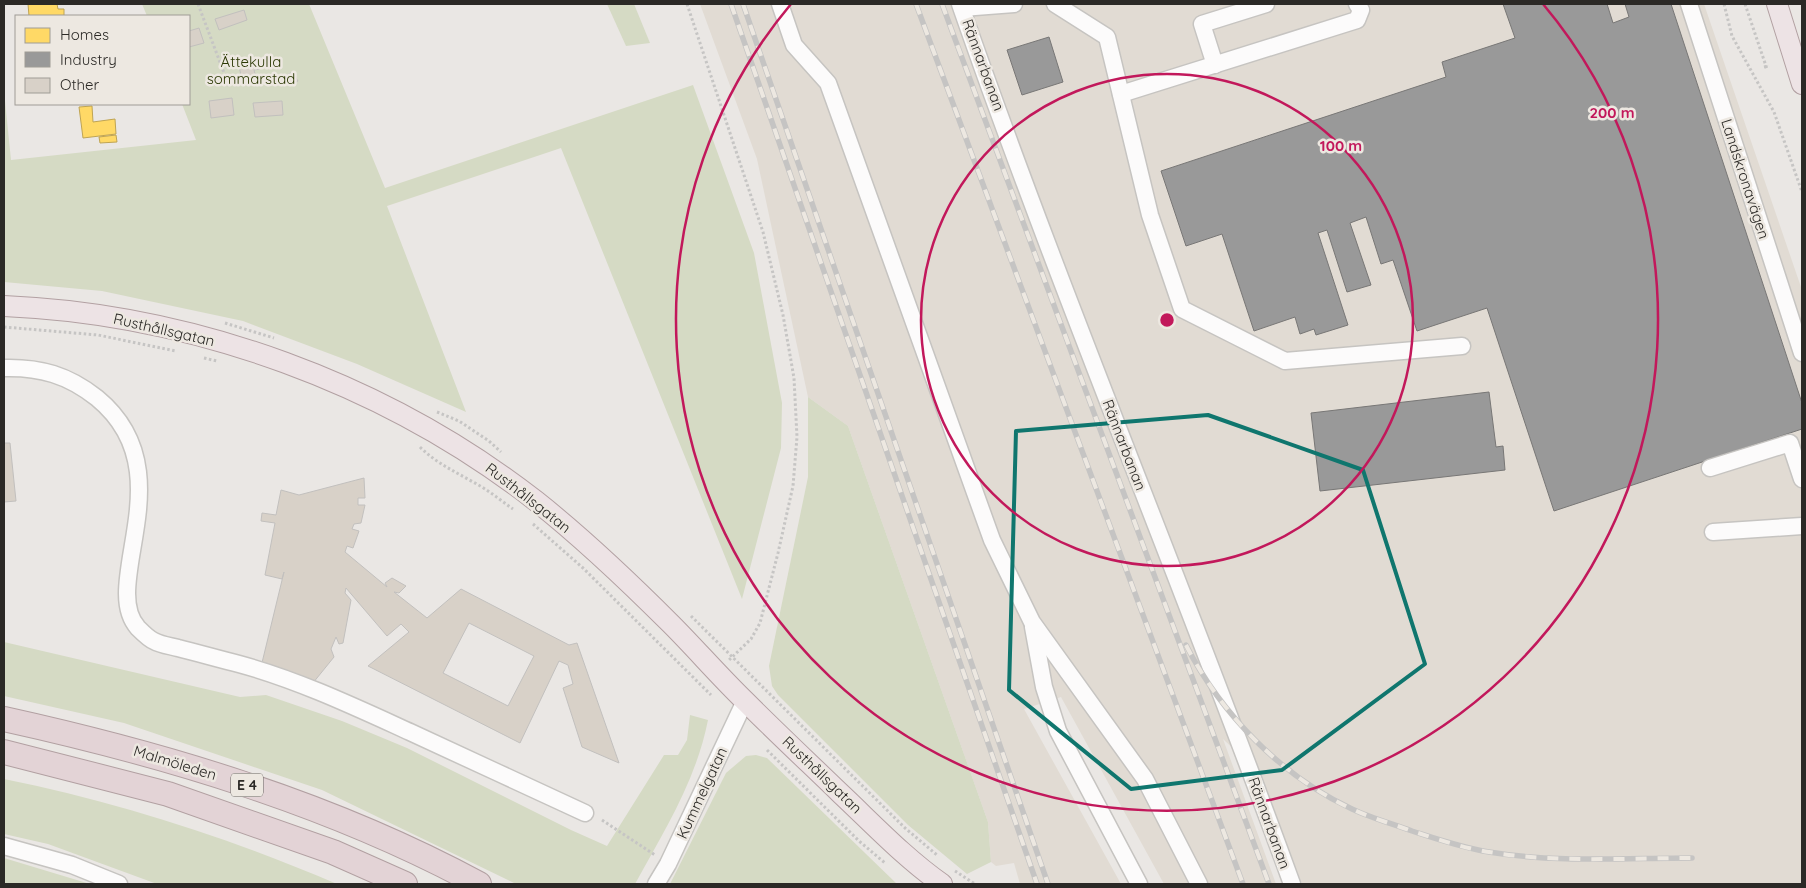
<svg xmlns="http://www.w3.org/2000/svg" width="1806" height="888" viewBox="0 0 1806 888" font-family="Quicksand,sans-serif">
  <rect width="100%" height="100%" fill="#eae7e4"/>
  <polygon fill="#e1dbd3" points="700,4 1704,4 1802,290 1802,884 1302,884 1258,772 1223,739 1276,884 1164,884 1061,697 1024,709 1121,884 1020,884 1014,863 996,866 991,862 988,822 848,426 808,397 757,159"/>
  <g fill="#d5dac4">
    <polygon points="142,4 309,4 385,188 693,85 754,253 782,403 781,448 742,599 561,148 387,206 466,412 357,364 243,321 102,291 4,282 4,91 11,160 196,140 182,104 189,104 189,16 147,16"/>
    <polygon points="607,4 634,4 650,43 626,46"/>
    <polygon points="808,397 848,426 988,822 991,862 967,874 908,825 778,695 772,686 769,666 808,477"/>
    <path d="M4,642l236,55 26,-2 76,26 65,27 164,82 36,16 57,-91h14l9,-15 3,-25 18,5c-12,61 -44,111 -73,164h-119l-194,-94 -198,-67 -120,-27z"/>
    <polygon points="756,755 767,758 897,884 670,884 726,773 746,756"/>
    <path d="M4,779c114,23 226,59 333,105h-180l-109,-40 -44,-10z"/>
    <polygon points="4,858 90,884 4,884"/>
  </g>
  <g fill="#ffd966" stroke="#bfa453">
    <polygon points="28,4 57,4 58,9 64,9 64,16 29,16"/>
    <polygon points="92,106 93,122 115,119 116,134 83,138 79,107"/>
    <polygon points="116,135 117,142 100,143 99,137"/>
  </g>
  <g fill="#999" stroke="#787776">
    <polygon points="1503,4 1607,4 1613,23 1629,17 1625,4 1671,4 1802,403 1802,429 1554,511 1487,308 1417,331 1393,260 1381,264 1366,217 1350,223 1371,285 1347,292 1327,230 1318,233 1348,325 1316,335 1314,329 1300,334 1295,317 1254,331 1222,234 1186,246 1161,171 1446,77 1442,62 1515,38"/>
    <polygon points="1049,37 1063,82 1022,95 1007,50"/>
    <polygon points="1489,392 1496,447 1503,446 1505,470 1320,491 1311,413"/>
  </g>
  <g fill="#d8d1c8" stroke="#c2c0be" fill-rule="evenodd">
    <polygon points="244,10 247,20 219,30 215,19"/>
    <polygon points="199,28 204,43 189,47 189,31"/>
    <polygon points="259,62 260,69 254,70 256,78 242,80 239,66"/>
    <polygon points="292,72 298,81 291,85 286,76"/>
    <polygon points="232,98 234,115 211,118 209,101"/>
    <polygon points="282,101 283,115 255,117 253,103"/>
    <polygon points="4,443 10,443 16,501 4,502"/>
    <path d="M364,478l1,20h-7v7h7l-4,18 -7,1 -2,5 7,2 -6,17 -6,-2 -2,6 42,35 -2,-4 7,-5 14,8 -7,7 -5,-1 33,26 34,-29 108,56 8,-2 42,120 -37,-16 -19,-59 10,-4 -5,-19 -9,-4 -39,82 -152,-77 41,-34 -8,-8 -14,12 -41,-48 -1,5 6,7 -8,43 -4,1 -3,-7 -5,12 3,8 -30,37 -44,-23 24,-99 -2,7 -17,-4 10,-52 -14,-2 1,-8 14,2 5,-25 18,5zM469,623l65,33 -26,50 -65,-33z"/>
  </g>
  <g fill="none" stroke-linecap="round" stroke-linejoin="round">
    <g stroke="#c6c4c1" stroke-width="19">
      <g id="minor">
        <polyline points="780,4 794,45 828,83 992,540 1032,622 1145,779 1199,884"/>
        <path d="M960,4c103,296 225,585 332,880"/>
        <polyline points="1055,4 1107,37 1150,215 1182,309 1285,361 1462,346"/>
        <polyline points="1689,4 1802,353"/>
        <polyline points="962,8 1014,4"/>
        <polyline points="1215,65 1202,24 1266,4"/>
        <polyline points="1121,94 1357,20 1361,10 1357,4"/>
        <path d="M4,368c36,-1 64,7 93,30 90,74 1,186 41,230 4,4 11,11 16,13 7,4 17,5 24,7 20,5 41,11 61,16 59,16 116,43 171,68 58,27 117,54 175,81"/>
        <polyline points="1710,468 1790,443 1802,479"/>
        <polyline points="1713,532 1802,526"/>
        <polyline points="1033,627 1044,687 1058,731 1139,884"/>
        <polyline points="4,846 72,865 119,884"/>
        <polyline points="656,884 668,864 745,701"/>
      </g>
    </g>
    <g stroke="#b2a0a2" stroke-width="22">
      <g id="major">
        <polyline points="1777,4 1802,84"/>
        <path d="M4,306c190,8 382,78 532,195 48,38 92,80 135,123 25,25 49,53 75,78 31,31 63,61 94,91 33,31 65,65 102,91"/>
      </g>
    </g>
    <g stroke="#b2a0a2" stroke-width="26">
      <g id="highway">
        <path d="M4,719c163,36 327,85 475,165"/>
        <polyline points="4,752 168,794 333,852 405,884"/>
      </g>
    </g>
    <g stroke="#c6c5c4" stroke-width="3" stroke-dasharray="2.5 2.5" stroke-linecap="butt">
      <polyline points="198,4 229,86"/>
      <polyline points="687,4 763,232 783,315 794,378 797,437 793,486 778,553 760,623 751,639 728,661"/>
      <polyline points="1724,4 1732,36 1774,112 1802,192"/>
      <polyline points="1745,4 1767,69"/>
      <polyline points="1764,67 1769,66"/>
      <polyline points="225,323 274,338"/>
      <polyline points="4,327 98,335 176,351"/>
      <polyline points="204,358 217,361"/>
      <polyline points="437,412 459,421 489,441 501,452"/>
      <path d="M420,447c16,16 34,24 53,35 14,7 27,18 40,27"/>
      <polyline points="533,524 583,568 711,695"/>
      <polyline points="691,616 905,828 937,855"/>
      <polyline points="767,750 859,841 885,863"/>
      <polyline points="602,820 655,855"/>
      <polyline points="955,871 975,884"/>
    </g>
    <use href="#minor" stroke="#fcfbfb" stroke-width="16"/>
    <use href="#major" stroke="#ede3e5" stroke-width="20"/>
    <use href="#highway" stroke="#e3d3d6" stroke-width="24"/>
    <g stroke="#c5c4c3" stroke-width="5.5">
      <g id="rail">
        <polyline points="731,4 1037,884"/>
        <polyline points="743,4 1048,884"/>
        <polyline points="916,4 1243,884"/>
        <polyline points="942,4 1269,884"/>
        <path d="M1186,645c35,69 95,131 166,164 19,9 41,15 60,22 25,8 51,17 77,21 66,11 136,6 203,6"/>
      </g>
    </g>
    <use href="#rail" stroke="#ede8e1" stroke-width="4" stroke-dasharray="11" stroke-linecap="butt"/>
  </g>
  <path fill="none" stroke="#0f766e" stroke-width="4" stroke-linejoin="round" d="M1208,415l155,55 62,194 -143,106 -151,19 -122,-99 7,-259z"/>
  <g fill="none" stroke="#c2185b" stroke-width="2.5">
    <circle cx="1167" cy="320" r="246"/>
    <path d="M1543 4A491 491 0 1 1 791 4"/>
  </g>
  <g text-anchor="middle" stroke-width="5" stroke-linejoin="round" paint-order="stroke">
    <rect fill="#ede8e1" stroke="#65625e" stroke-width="1" x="231" y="773.5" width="32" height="23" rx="4"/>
    <g font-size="14" font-weight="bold" fill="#2b2926">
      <text x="247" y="790">E 4</text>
    </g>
    <g font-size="15" fill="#2b3803" stroke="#ede8e1">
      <text x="251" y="67">Ättekulla<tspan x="251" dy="17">sommarstad</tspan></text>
    </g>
    <g font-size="15" fill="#2b2926" stroke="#ede8e1">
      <text transform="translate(983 65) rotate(70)" y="5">Rännarbanan</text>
      <text transform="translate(1745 179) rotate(72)" y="5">Landskronavägen</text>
      <text transform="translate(164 330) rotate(13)" y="5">Rusthållsgatan</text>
      <text transform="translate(1124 445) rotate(69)" y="5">Rännarbanan</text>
      <text transform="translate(528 498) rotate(38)" y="5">Rusthållsgatan</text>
      <text transform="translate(175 763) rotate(17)" y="5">Malmöleden</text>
      <text transform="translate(822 775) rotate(44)" y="5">Rusthållsgatan</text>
      <text transform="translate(702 793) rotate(-65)" y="5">Kummelgatan</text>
      <text transform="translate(1269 823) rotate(70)" y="5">Rännarbanan</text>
    </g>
  </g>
  <circle cx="1167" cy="320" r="8" fill="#c2185b" stroke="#ede8e1" stroke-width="2.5"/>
  <g font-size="15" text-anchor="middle" font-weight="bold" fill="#c2185b" stroke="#ede8e1" stroke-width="5" stroke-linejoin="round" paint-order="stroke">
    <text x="1612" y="118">200 m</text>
    <text x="1341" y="151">100 m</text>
  </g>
  <rect width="1806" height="888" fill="none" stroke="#2b2926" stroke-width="10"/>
  <rect x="15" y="15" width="175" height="90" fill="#ede8e1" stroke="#9f9c96"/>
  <rect x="25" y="28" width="25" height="15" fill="#ffd966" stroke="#9f9c96"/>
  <text x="60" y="40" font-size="15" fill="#2b2926">Homes</text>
  <rect x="25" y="52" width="25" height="15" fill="#999999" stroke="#9f9c96"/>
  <text x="60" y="65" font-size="15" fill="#2b2926">Industry</text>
  <rect x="25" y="78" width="25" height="15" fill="#d8d1c8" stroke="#9f9c96"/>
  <text x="60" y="90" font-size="15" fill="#2b2926">Other</text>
</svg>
